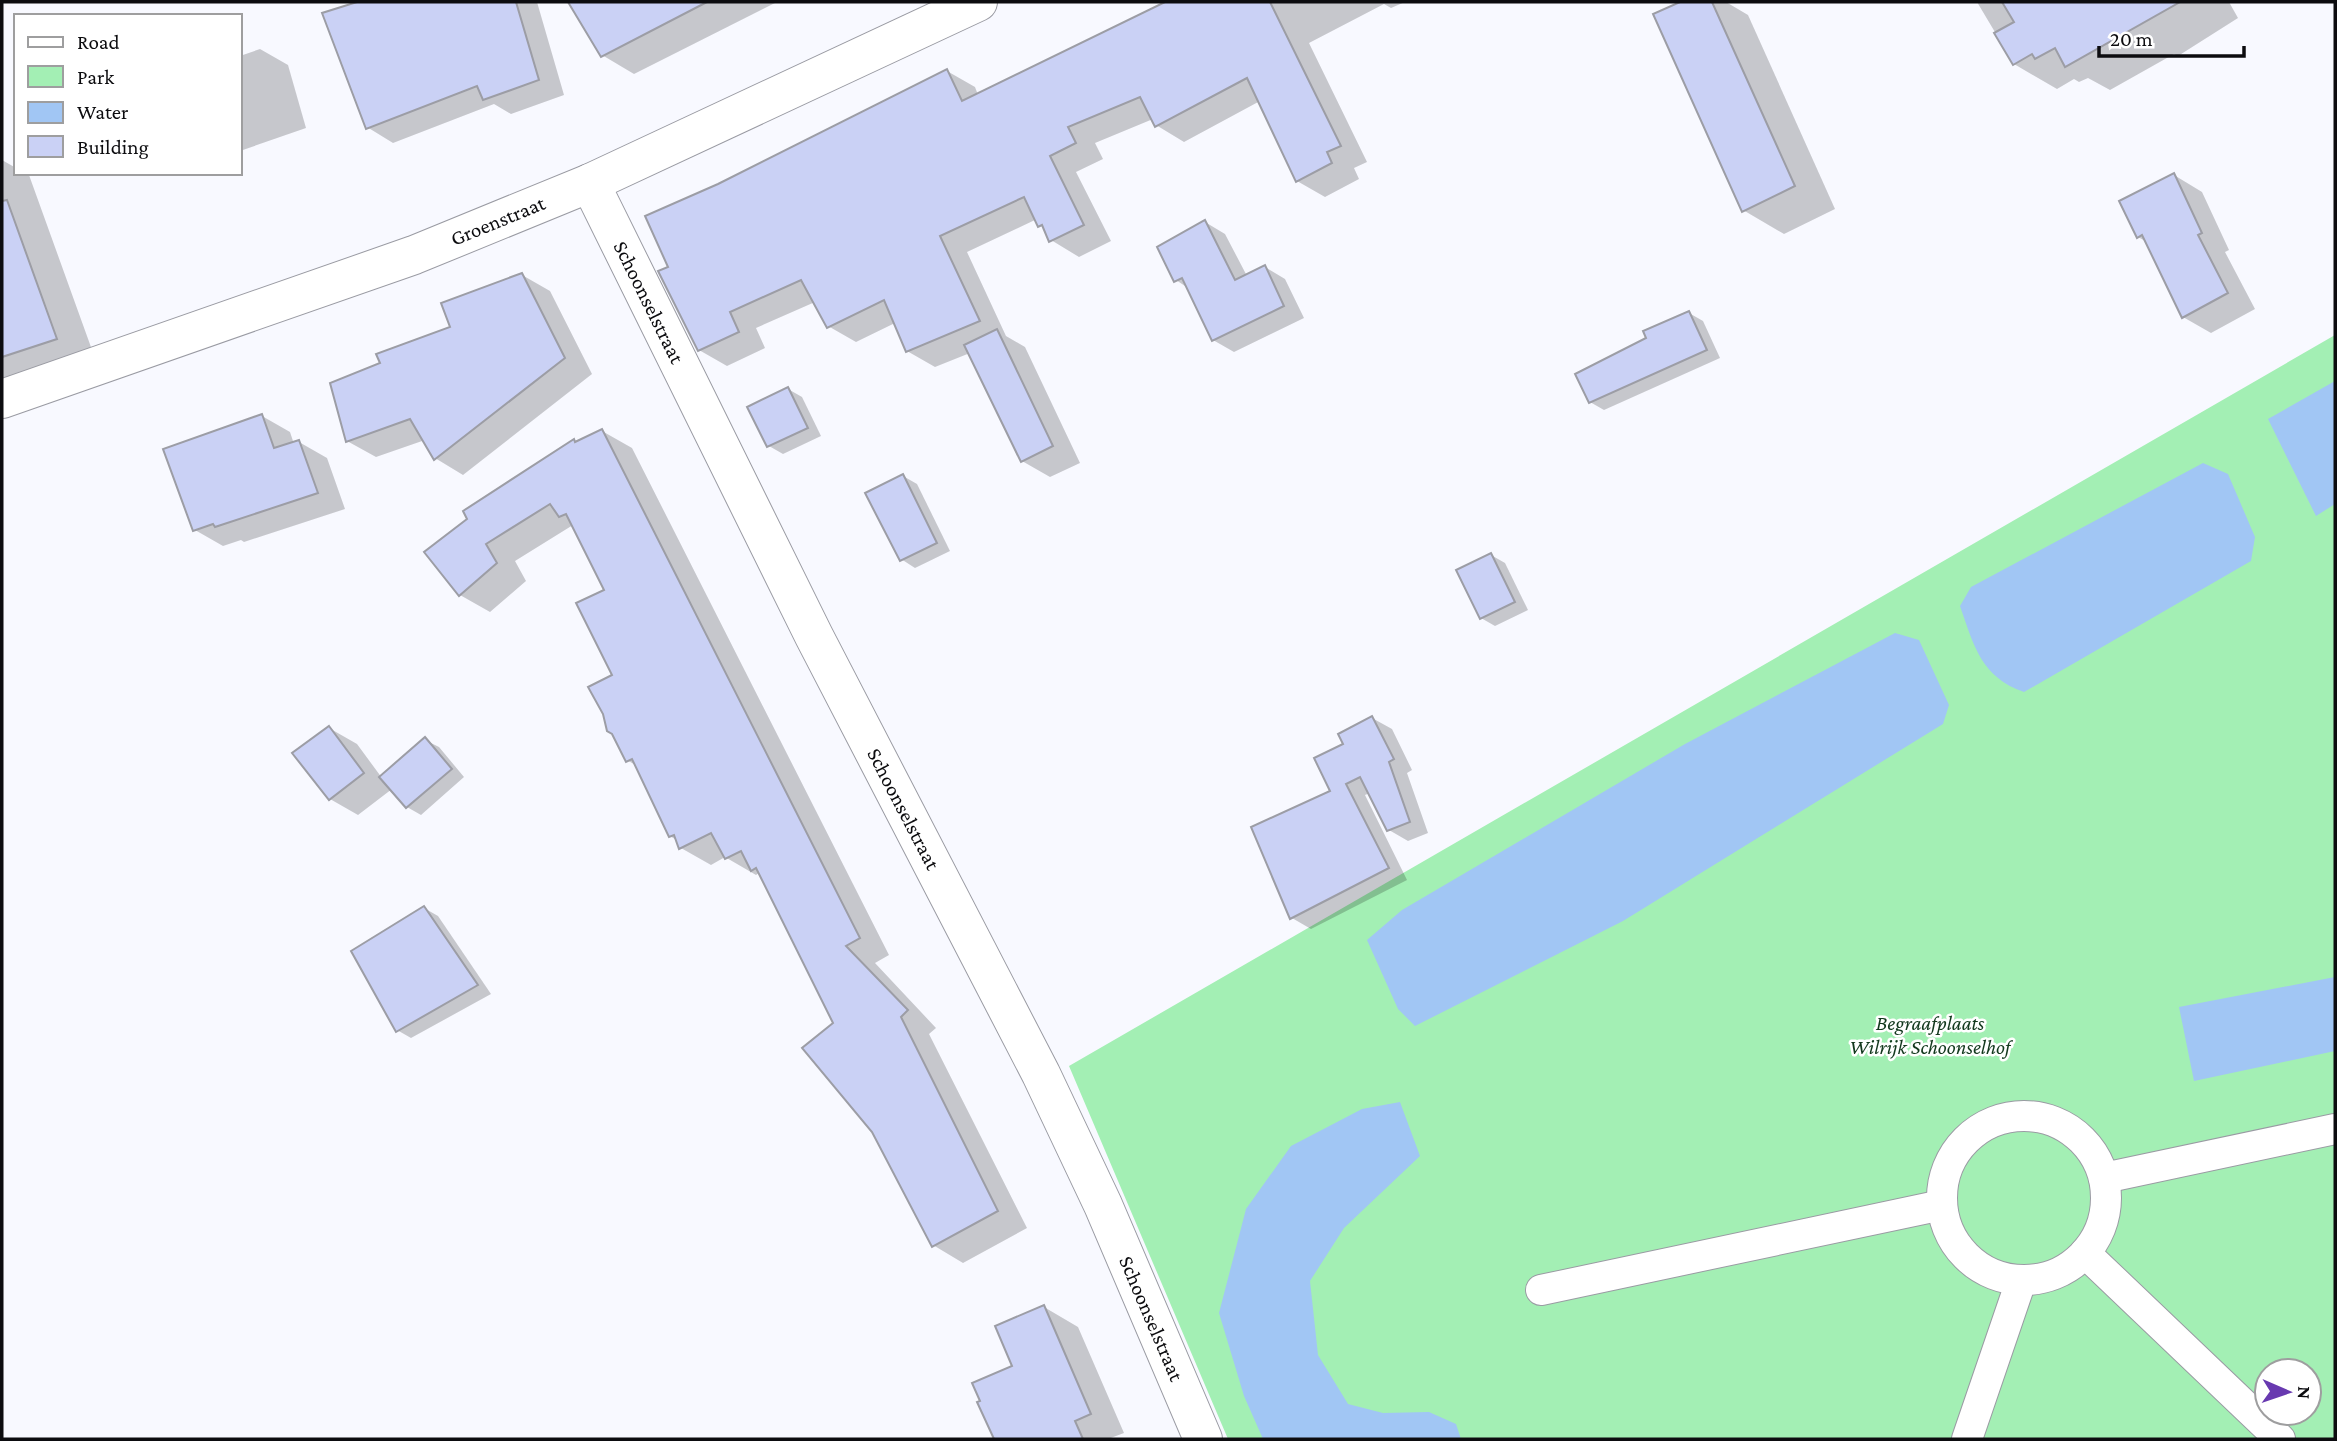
<svg xmlns="http://www.w3.org/2000/svg" width="2337" height="1441" viewBox="0 0 2337 1441" font-family="'Crimson Pro',serif">
  <rect width="100%" height="100%" fill="#f8f9ff"/>
  <path fill="#a3efb4" fill-rule="evenodd" d="M2335,335v1104h-1107l-159,-373zM2267,1371h42v42h-42z"/>
  <g fill="#a1c6f4">
    <polygon points="2335,381 2335,504 2316,516 2268,419"/>
    <path d="M2203,463l25,11 27,63 -4,24 -227,131c-43,-15 -50,-46 -64,-86l11,-19z"/>
    <polygon points="1895,633 1919,640 1949,705 1943,724 1623,921 1415,1026 1398,1009 1367,940 1402,910 1685,744"/>
    <polygon points="2335,977 2335,1051 2194,1081 2179,1007"/>
    <polygon points="1400,1102 1420,1156 1344,1228 1310,1281 1318,1355 1348,1404 1383,1413 1429,1412 1456,1424 1461,1439 1263,1439 1244,1396 1219,1313 1246,1209 1291,1146 1362,1109"/>
  </g>
  <g fill="#0003">
    <polygon points="362,2 537,2 564,95 511,114 494,104 393,143 367,127 325,15"/>
    <polygon points="570,2 777,2 634,74 602,55"/>
    <polygon points="1169,2 1405,2 1391,8 1384,4 1309,43 1367,162 1354,168 1359,179 1325,197 1297,181 1260,101 1184,142 1156,125 1153,119 1095,143 1103,159 1076,172 1111,241 1079,257 1051,240 1046,229 1040,225 1037,219 967,252 1006,336 1025,347 1080,463 1050,477 1022,461 970,353 935,367 907,351 895,323 856,342 828,326 815,302 756,328 765,348 727,366 699,350 670,268 718,186 947,71 975,87 978,95"/>
    <polygon points="1684,2 1726,2 1748,15 1835,209 1784,234 1743,210 1656,15"/>
    <polygon points="1977,2 2229,2 2238,18 2178,56 2174,54 2110,90 2088,78 2079,82 2074,79 2057,89 2014,64"/>
    <polygon points="260,49 288,65 306,128 240,151 240,56"/>
    <polygon points="2,160 16,168 16,173 29,175 96,361 2,389"/>
    <polygon points="2174,175 2202,192 2229,250 2225,252 2255,309 2211,333 2183,317 2147,242 2138,237"/>
    <polygon points="1205,222 1225,234 1247,276 1265,267 1285,279 1304,318 1234,352 1213,340 1188,288 1176,280"/>
    <polygon points="522,275 550,291 592,374 463,475 435,458 425,440 376,457 347,441 382,365 452,328"/>
    <polygon points="1689,313 1703,321 1720,358 1604,410 1590,402 1649,339"/>
    <polygon points="788,389 802,397 821,436 783,454 769,446"/>
    <polygon points="262,416 290,432 294,444 299,442 327,458 345,509 244,542 241,540 223,546 195,530"/>
    <polygon points="602,431 632,448 889,955 875,963 936,1028 929,1034 1027,1228 963,1263 933,1245 836,1023 759,873 756,875 725,857 711,865 681,848 678,841 670,836 637,766 627,760 614,675 606,591 573,525 515,561 526,581 490,612 460,595 427,552 577,443"/>
    <polygon points="903,476 917,484 950,551 915,568 901,559"/>
    <polygon points="1491,555 1505,563 1528,610 1495,626 1481,618"/>
    <polygon points="1372,718 1392,729 1412,770 1407,773 1428,833 1408,841 1389,830 1370,793 1365,795 1407,880 1311,929 1292,918 1333,792 1345,745"/>
    <polygon points="329,728 357,744 382,778 425,740 439,747 464,777 421,815 407,807 392,789 358,815 330,799"/>
    <polygon points="424,908 438,916 491,994 411,1038 397,1030"/>
    <polygon points="1044,1307 1078,1327 1124,1433 1108,1439 995,1439 980,1403 1015,1367"/>
  </g>
  <g fill="#cad1f5" stroke="#9c9da5" stroke-width="2">
    <polygon points="357,2 516,2 539,80 483,100 477,86 366,129 322,13"/>
    <polygon points="568,2 707,2 601,57"/>
    <polygon points="1165,2 1270,2 1341,146 1327,152 1332,163 1296,182 1247,78 1155,127 1140,97 1068,127 1076,143 1050,156 1084,225 1049,242 1042,225 1038,227 1024,197 940,236 980,321 906,352 884,300 827,328 801,280 730,312 739,332 698,351 658,271 668,267 645,216 718,184 947,69 962,101"/>
    <polygon points="1680,2 1712,2 1795,186 1742,212 1653,14"/>
    <polygon points="2002,2 2180,2 2065,67 2055,48 2035,59 2032,54 2013,65 1994,33 2014,22"/>
    <polygon points="2174,173 2202,233 2198,235 2228,293 2182,318 2142,235 2137,238 2119,201"/>
    <polygon points="7,200 57,339 2,357 2,201"/>
    <polygon points="1205,220 1235,280 1265,265 1284,306 1212,341 1182,278 1174,282 1157,247"/>
    <polygon points="522,273 565,358 434,460 410,419 346,442 330,383 380,363 376,354 450,327 441,303"/>
    <polygon points="1689,311 1707,350 1589,403 1575,374 1646,338 1643,331"/>
    <polygon points="997,329 1053,446 1021,462 964,345"/>
    <polygon points="788,387 808,428 767,447 747,407"/>
    <polygon points="262,414 274,448 299,440 318,493 215,527 213,524 193,531 163,449"/>
    <polygon points="602,429 860,938 846,946 908,1010 901,1017 998,1211 932,1247 872,1132 802,1048 833,1023 756,868 751,871 741,851 725,859 711,833 679,849 674,835 669,837 632,759 626,762 612,734 607,731 603,714 588,687 612,675 576,603 604,590 566,514 559,517 550,504 486,544 497,563 459,596 424,552 467,519 463,511 574,439 575,442"/>
    <polygon points="903,474 937,543 900,561 865,493"/>
    <polygon points="1491,553 1515,602 1480,619 1456,570"/>
    <polygon points="1372,716 1394,759 1389,762 1410,822 1387,831 1360,777 1346,784 1389,868 1290,919 1251,827 1330,791 1314,758 1343,744 1338,734"/>
    <polygon points="329,726 364,773 329,800 292,753"/>
    <polygon points="425,737 452,769 406,808 379,777"/>
    <polygon points="424,906 478,985 396,1032 351,951"/>
    <polygon points="1044,1305 1091,1414 1075,1421 1083,1439 994,1439 977,1402 980,1401 972,1383 1012,1366 995,1326"/>
  </g>
  <g fill="none" stroke-linecap="round" stroke-linejoin="round">
    <g stroke="#9a9ba3" stroke-width="32">
      <g id="lane">
        <circle cx="2024" cy="1198" r="82"/>
        <polyline points="2104,1178 2335,1129"/>
        <polyline points="2085,1253 2280,1439"/>
        <polyline points="1541,1290 1942,1205"/>
        <polyline points="1967,1439 2021,1281"/>
      </g>
    </g>
    <g stroke="#9a9ba3" stroke-width="40">
      <g id="street">
        <path id="s1" d="M590,183l224,453 227,438 62,131 100,234"/>
        <path id="s2" d="M2,399l412,-144 176,-72 388,-181"/>
      </g>
    </g>
    <use href="#lane" stroke="#fff" stroke-width="30"/>
    <use href="#street" stroke="#fff" stroke-width="38"/>
  </g>
  <g text-anchor="middle" stroke-width="5" stroke-linejoin="round" paint-order="stroke">
    <g font-size="21" fill="#0c0c0f" stroke="#fff">
      <text dy="7" stroke="none"><textPath href="#s2" startOffset="527">Groenstraat</textPath></text>
      <text dy="7" stroke="none"><textPath href="#s1" startOffset="133">Schoonselstraat</textPath></text>
      <text dy="7" stroke="none"><textPath href="#s1" startOffset="700">Schoonselstraat</textPath></text>
      <text dy="7" stroke="none"><textPath href="#s1" startOffset="1267">Schoonselstraat</textPath></text>
    </g>
    <g font-size="21" font-style="italic" fill="#12381d" stroke="#fff">
      <text x="1930" y="1030">Begraafplaats<tspan x="1930" dy="24">Wilrijk Schoonselhof</tspan></text>
    </g>
  </g>
  <rect width="2337" height="1441" fill="none" stroke="#0c0c0f" stroke-width="7"/>
  <rect x="14" y="14" width="228" height="161" fill="#ffffff" stroke="#9e9e9f" stroke-width="2"/>
  <rect x="28" y="37" width="35" height="10" fill="#ffffff" stroke="#9e9e9f" stroke-width="2"/>
  <text x="77" y="49" font-size="21" fill="#0c0c0f">Road</text>
  <rect x="28" y="66" width="35" height="21" fill="#a3efb4" stroke="#9e9e9f" stroke-width="2"/>
  <text x="77" y="84" font-size="21" fill="#0c0c0f">Park</text>
  <rect x="28" y="102" width="35" height="21" fill="#a1c6f4" stroke="#9e9e9f" stroke-width="2"/>
  <text x="77" y="119" font-size="21" fill="#0c0c0f">Water</text>
  <rect x="28" y="136" width="35" height="21" fill="#cad1f5" stroke="#9e9e9f" stroke-width="2"/>
  <text x="77" y="154" font-size="21" fill="#0c0c0f">Building</text>
  <g transform="translate(2288 1392) rotate(92)"><circle r="33" fill="#ffffff" stroke="#9e9e9f" stroke-width="2"/>
  <path d="M0-5L12 26L0 18L-12 26Z" fill="#6839b0"/>
  <text y="-10" font-size="19" font-weight="bold" text-anchor="middle" fill="#0c0c0f">N</text>
  </g>
  <path d="M2099 46v10h145v-10" fill="none" stroke="#0c0c0f" stroke-width="3.5"/>
  <text x="2110" y="46" font-size="21" fill="#0c0c0f" stroke="#ffffff" stroke-width="5" paint-order="stroke">20 m</text>
</svg>
